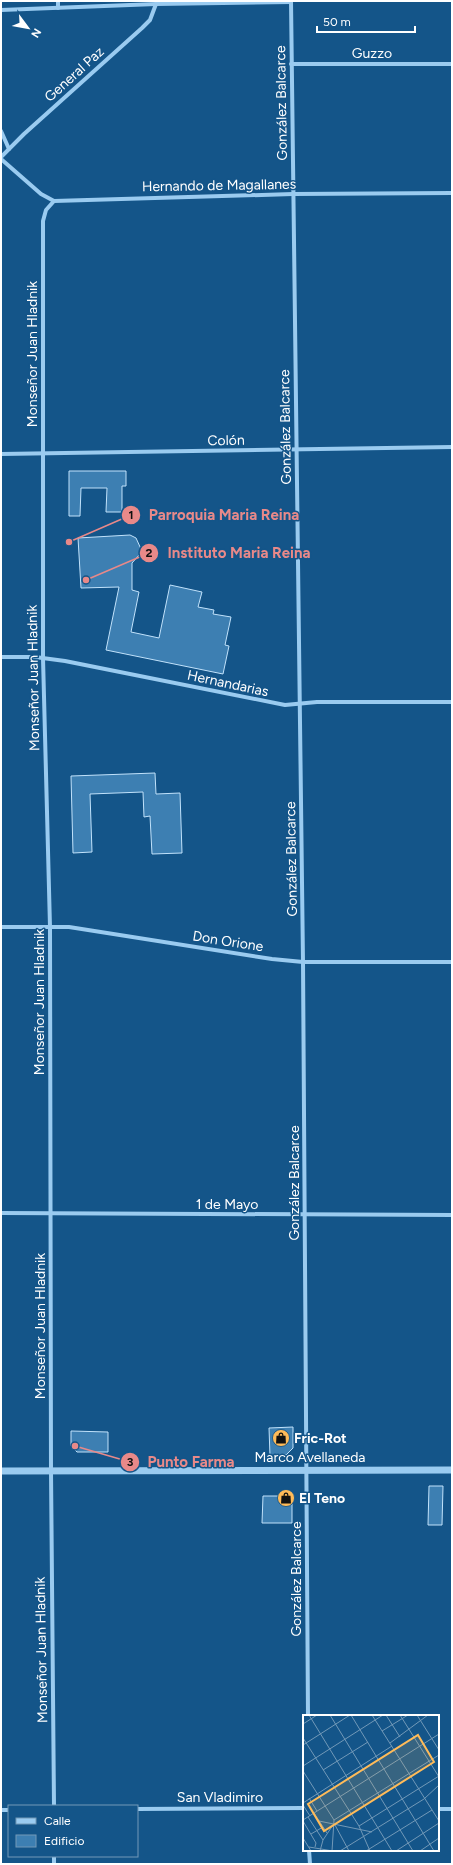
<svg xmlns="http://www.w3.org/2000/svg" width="453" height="1865" viewBox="0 0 453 1865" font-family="Figtree,sans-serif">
  <rect width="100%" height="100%" fill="#145589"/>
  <g fill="#3d7fb2" stroke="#c1e2fb">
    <polygon points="69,471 126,471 126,486 122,486 122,512 106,512 107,488 81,488 80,516 69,516"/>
    <polygon points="130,535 136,538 141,549 140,554 132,563 132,590 139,592 131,632 159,638 170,585 202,592 198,607 214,610 213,614 231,617 225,645 229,646 223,674 106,650 119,587 81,588 78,538"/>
    <polygon points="155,773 156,794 180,793 182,853 152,854 150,816 144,817 143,792 90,794 92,852 73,853 71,776"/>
    <polygon points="293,1427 293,1448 286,1455 270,1456 269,1428"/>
    <polygon points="71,1431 108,1432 108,1452 77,1452 71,1446"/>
    <polygon points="429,1486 443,1486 442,1525 428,1525"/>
    <polygon points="263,1496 287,1496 292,1499 292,1523 262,1523"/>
  </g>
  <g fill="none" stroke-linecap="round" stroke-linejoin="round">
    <g stroke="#9acbf0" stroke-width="4">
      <polyline points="291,1 303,962 308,1716"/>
      <polyline points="58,8 58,1"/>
      <polyline points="1,10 156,4 291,2"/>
      <polyline points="291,64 452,64"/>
      <polyline points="1,131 9,149"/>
      <polyline points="1,157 24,134 142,28 150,20 156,4"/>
      <polyline points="1,159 41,194 54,201 293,194 452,193"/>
      <polyline points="1,454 452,447"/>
      <polyline points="1,657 35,657 65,661 285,705 317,702 452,702"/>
      <polyline points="1,927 69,927 272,959 303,962 452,962"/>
      <polyline points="1,1213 452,1215"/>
      <polyline points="54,1806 51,1471 50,927 43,658 43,221 46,210 54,201"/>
      <polyline points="137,1809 304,1808"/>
      <polyline points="438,1809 452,1809"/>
      <polyline points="1,1810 9,1810"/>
      <polyline points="309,1850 310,1864"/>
      <polyline points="54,1856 54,1864"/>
    </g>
    <polyline stroke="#9acbf0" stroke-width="7" points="1,1471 452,1470"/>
  </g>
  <defs>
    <g id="shop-disc" transform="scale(0.9)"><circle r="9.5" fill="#ffbb59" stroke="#145589"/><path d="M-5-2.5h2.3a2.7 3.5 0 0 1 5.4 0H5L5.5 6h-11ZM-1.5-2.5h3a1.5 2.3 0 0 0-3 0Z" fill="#111"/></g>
  </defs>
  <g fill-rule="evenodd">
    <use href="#shop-disc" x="281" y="1438"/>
    <use href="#shop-disc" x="286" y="1498"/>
  </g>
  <g text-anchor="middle" stroke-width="3" stroke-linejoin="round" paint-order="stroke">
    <g font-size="14" fill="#fff" stroke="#145589">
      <text x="372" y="58">Guzzo</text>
      <text transform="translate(74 74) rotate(-42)" y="5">General Paz</text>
      <text transform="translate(281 103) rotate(-91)" y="5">González Balcarce</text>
      <text transform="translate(219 185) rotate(-1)" y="5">Hernando de Magallanes</text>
      <text transform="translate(32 354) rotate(-90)" y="5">Monseñor Juan Hladnik</text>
      <text transform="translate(285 427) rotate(-91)" y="5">González Balcarce</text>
      <text transform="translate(226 440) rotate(-1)" y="5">Colón</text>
      <text transform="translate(33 678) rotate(-91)" y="5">Monseñor Juan Hladnik</text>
      <text transform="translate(228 683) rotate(12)" y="5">Hernandarias</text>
      <text transform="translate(291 859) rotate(-91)" y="5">González Balcarce</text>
      <text transform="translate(228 941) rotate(9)" y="5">Don Orione</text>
      <text transform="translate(39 1002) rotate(-90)" y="5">Monseñor Juan Hladnik</text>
      <text transform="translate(294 1183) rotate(-90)" y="5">González Balcarce</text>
      <text x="227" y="1209">1 de Mayo</text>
      <text transform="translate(40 1326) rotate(-90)" y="5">Monseñor Juan Hladnik</text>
      <text x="310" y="1462">Marco Avellaneda</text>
      <text transform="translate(296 1579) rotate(-90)" y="5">González Balcarce</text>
      <text transform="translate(41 1650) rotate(-91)" y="5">Monseñor Juan Hladnik</text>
      <text x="220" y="1802">San Vladimiro</text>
    </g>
    <g font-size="14" font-weight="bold" fill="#fff" stroke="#145589" text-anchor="start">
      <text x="294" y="1443">Fric-Rot</text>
      <text x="299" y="1503">El Teno</text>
    </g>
  </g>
  <g transform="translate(303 1715)">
    <rect width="136" height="136" fill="#145589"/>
    <path fill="none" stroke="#7299b8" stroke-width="1" d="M6,0l83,136M27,0l83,136M48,0l83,136M69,0l67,106M83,0l14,22M97,0l39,62M114,0l22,35M0,9l14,-9M79,16l26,-16M0,23l56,88 11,25M87,28l38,-28M0,30l47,-30M0,51l80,-51M20,55l45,-28M0,56l31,49 -2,31M6,83l8,13M0,88l89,-57M0,90l7,11M11,98l13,20M5,102l15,23M0,105l136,-86M31,105l105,-65M0,106l13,22 -1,4M16,106l53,11M32,110l14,26M56,111l80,-50M8,119l12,-7M0,123l8,13M6,132l24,4M17,136l3,-11 10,-15M37,136l84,-52 15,-14M63,136l66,-41M93,136l43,-28M117,136l19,-13"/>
    <path fill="#ffbb59" fill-opacity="0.15" stroke="#ffbb59" stroke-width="2" d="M115,20l16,27 -110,69 -16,-27z"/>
    <rect width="136" height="136" fill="none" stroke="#fff" stroke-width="2"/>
  </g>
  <path fill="none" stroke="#e88989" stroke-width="1.5" d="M69 542L131 515M86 580L149 553M75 1446L130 1462"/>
  <g fill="#e88989" stroke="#145589" stroke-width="1.5">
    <circle cx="69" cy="542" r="4"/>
    <circle cx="86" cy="580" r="4"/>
    <circle cx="75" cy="1446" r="4"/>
    <circle cx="131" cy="515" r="10"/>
    <circle cx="149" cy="553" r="10"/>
    <circle cx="130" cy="1462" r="10"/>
  </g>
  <g font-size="12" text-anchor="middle" font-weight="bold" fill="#111">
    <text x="131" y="519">1</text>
    <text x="149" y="557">2</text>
    <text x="130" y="1466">3</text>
  </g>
  <g font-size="15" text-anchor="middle" font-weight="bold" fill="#e88989" stroke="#145589" stroke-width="3" stroke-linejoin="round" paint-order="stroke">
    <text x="224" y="520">Parroquia Maria Reina</text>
    <text x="239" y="558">Instituto Maria Reina</text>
    <text x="191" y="1467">Punto Farma</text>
  </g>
  <rect width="453" height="1865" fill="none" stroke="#ffffff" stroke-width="4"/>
  <rect x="8" y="1805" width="130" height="52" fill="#145589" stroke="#7299b8"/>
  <rect x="16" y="1818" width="20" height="6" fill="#9acbf0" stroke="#7299b8"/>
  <text x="44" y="1825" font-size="12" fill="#ffffff">Calle</text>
  <rect x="16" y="1835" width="20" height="12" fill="#3d7fb2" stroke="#7299b8"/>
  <text x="44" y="1845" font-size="12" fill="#ffffff">Edificio</text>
  <g transform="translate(28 28) rotate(122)" stroke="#145589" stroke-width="3" paint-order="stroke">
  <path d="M0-3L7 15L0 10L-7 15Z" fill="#ffffff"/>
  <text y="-6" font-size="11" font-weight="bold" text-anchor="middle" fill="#ffffff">N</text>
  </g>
  <path d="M317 26v6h98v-6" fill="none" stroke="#ffffff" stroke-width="2"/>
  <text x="323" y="26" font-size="12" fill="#ffffff" stroke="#145589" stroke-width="3" paint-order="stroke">50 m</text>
</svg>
